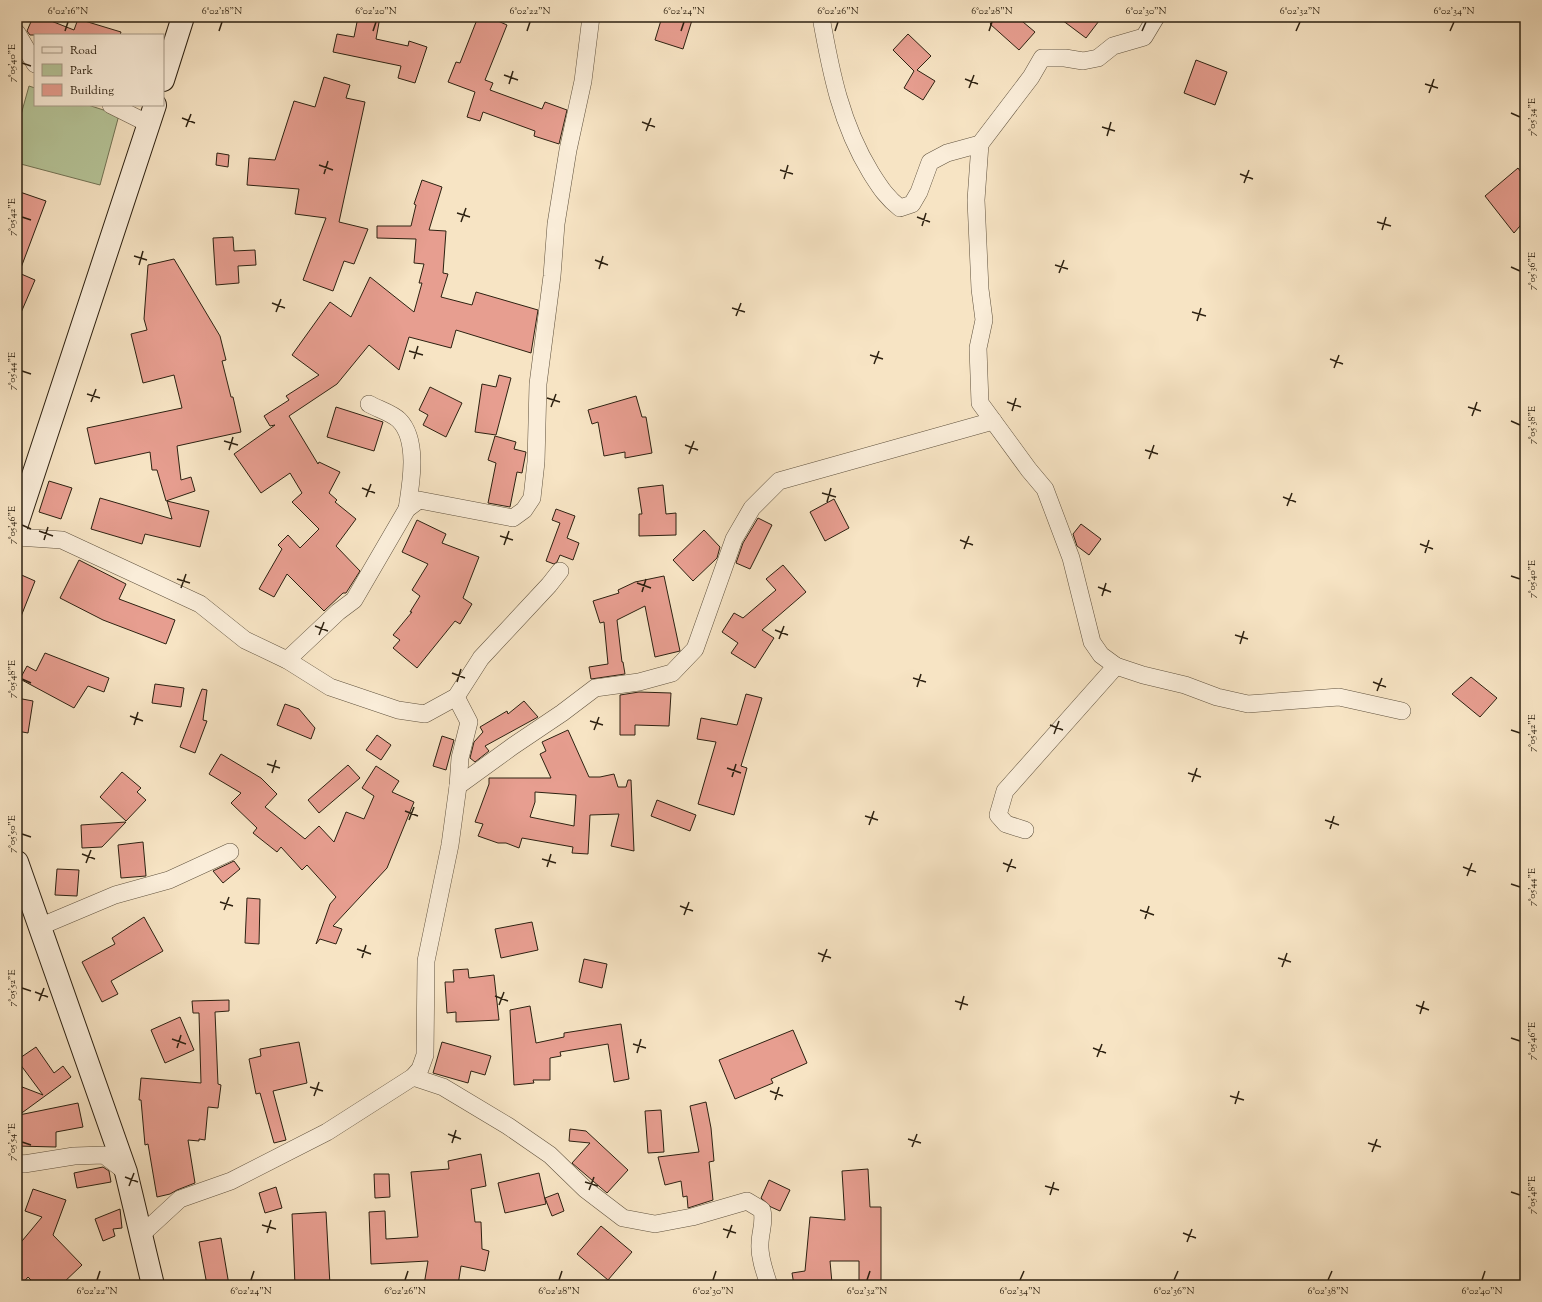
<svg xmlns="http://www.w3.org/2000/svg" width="1542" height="1302" viewBox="0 0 1542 1302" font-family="'Sorts Mill Goudy',serif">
  <rect width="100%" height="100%" fill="#f7e4c4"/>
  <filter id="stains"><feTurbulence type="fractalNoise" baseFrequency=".005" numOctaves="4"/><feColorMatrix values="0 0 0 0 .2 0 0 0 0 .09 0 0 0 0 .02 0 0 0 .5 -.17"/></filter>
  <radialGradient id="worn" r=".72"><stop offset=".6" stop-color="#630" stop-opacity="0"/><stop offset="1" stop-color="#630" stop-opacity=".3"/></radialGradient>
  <polygon fill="#b6c599" stroke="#727355" points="29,86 35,88 35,105 88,105 119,115 100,185 17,163 17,129"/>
  <g fill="#e79e90" stroke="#2d2111" fill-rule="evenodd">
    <polygon points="33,17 41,17 74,30 78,19 121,32 120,35 30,35 27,31"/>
    <polygon points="358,17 380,17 376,39 408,46 409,41 427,47 415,83 398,78 401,66 333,52 337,34 354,37"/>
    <polygon points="478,17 489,17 507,25 485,80 493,83 490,90 542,109 545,102 567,110 559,144 534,136 535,131 483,112 480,121 467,117 475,92 448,82 456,62 460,63"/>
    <polygon points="662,17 693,17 683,49 655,40"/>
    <polygon points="996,17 1017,17 1035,32 1019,50 990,24"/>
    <polygon points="1058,17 1102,17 1086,38"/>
    <polygon points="908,34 931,56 917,70 935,81 923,100 904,88 914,71 893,50"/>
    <polygon points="1196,60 1227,72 1215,105 1184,93"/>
    <polygon points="324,77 350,85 346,98 365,102 339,222 368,229 354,264 344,261 333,291 303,280 326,218 295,214 299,189 247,185 249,158 275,160 294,101 315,107"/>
    <polygon points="217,153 229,155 228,167 216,165"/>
    <polygon points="1518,168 1525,178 1525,220 1514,233 1485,196"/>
    <polygon points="422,180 442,187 429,230 446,231 443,273 448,274 441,297 472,305 476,292 538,310 531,353 456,330 451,348 409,337 399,370 369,345 337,384 289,416 318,464 319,462 340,472 329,493 337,500 335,502 356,519 336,546 360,571 346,593 343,593 324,611 287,574 274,597 259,589 282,549 278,545 288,535 300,548 319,529 292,502 302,493 290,473 261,493 234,454 275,425 270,426 264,416 289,400 286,396 319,375 292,355 330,302 351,317 370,277 414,312 422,283 419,283 424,264 414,263 416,239 377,238 377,226 411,226 416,205 414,204"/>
    <polygon points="17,191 46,201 19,273 35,280 17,322"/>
    <polygon points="233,237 234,251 255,250 256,265 238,266 239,283 216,285 213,238"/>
    <polygon points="174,259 220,336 226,360 222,361 231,397 233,397 241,432 177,446 181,480 191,477 195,491 166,501 157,470 152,470 150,452 95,464 87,428 182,408 174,375 143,383 131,334 147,330 144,319 148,265"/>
    <polygon points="499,375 511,378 496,435 475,432 482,384 496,387"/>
    <polygon points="430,387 462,403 446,437 423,425 428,415 419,410"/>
    <polygon points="636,396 642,417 646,417 652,453 625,458 625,452 604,456 598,422 592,424 588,410"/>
    <polygon points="336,407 383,422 374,451 327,437"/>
    <polygon points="495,436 516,442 514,449 526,452 522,473 517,472 510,507 488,503 496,463 488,460"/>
    <polygon points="49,481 72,488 61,519 39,512"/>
    <polygon points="663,485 666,514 676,513 676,535 639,536 639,514 642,514 638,488"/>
    <polygon points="100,498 172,519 167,501 209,511 200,547 145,534 142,544 91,529"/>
    <polygon points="834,499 849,528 825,541 810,512"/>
    <polygon points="556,509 575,516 567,538 579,543 573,560 560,555 557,562 554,564 546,561 560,523 552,520"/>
    <polygon points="758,518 772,525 750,569 736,563 743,543"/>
    <polygon points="417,520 446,534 442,543 479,557 463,598 472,604 460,624 455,621 417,668 393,648 400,640 393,635 412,612 410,612 420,596 412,590 428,564 402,552"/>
    <polygon points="1081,524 1101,539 1089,555 1077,546 1073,534"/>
    <polygon points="704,530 720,547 717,558 693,581 673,560"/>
    <polygon points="79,560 126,584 119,599 175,620 166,644 103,620 60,598"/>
    <polygon points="783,565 806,592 762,630 774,638 755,668 731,653 738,643 722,632 734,613 743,618 776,590 766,579"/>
    <polygon points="17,573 35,581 18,624 17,624"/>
    <polygon points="664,576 680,651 655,657 645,606 617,620 622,662 623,662 625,674 591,679 589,667 608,664 604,622 600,623 593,601 619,593 618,590 635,582"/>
    <polygon points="45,653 109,678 104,692 88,686 74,708 20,679 27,666 36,671"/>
    <polygon points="1471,677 1497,698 1480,717 1452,694"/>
    <polygon points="155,684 184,688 181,707 152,703"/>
    <polygon points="202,689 207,690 203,720 207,721 195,753 180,747"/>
    <polygon points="639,692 671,693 669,726 635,725 635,735 620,735 620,695"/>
    <polygon points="746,694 762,698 741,766 747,768 734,815 698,804 716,742 697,739 701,718 737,725"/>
    <polygon points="17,698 33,701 28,733 17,731"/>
    <polygon points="524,701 538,717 485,746 489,751 475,762 470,758 474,742 483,732 480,727 507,711 508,714"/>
    <polygon points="285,704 299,709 315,728 311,739 277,725"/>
    <path d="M568,730l21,47h11l14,-3 4,13h8l2,-7h3l3,71 -23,-5 8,-32 -29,1 -2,39 -16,-1 1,-6 -51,-9 -3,10 -13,-5h-8l-20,-7 5,-12 -8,-2 14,-38v-6h62l-11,-24 6,-3 -4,-9zM535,792l41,3 -2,31 -44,-9 5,-15z"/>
    <polygon points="377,735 391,745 381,760 366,750"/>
    <polygon points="442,736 454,740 446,770 433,766"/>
    <polygon points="221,754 261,778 277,794 265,807 305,839 319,826 334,842 346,812 364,819 374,796 362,788 376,766 399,781 392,792 414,802 387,868 333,926 342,929 336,944 320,939 316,944 330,904 336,897 307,865 302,870 281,847 277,852 253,833 257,828 231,803 241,793 209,774"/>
    <polygon points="348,765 360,778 319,813 308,800"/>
    <polygon points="122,772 141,788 137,792 146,800 126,821 100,797"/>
    <polygon points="657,800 696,815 690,831 651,816"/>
    <polygon points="126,822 102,847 82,848 81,825"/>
    <polygon points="143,842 146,876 121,878 118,845"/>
    <polygon points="234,861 240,869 223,883 213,871"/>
    <polygon points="57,869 79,870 77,896 55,895"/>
    <polygon points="247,898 260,899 259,944 245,943"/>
    <polygon points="144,917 163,951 111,981 118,994 102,1002 82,962 115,944 112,938"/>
    <polygon points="532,922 538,950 501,958 495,929"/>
    <polygon points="584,959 607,964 602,988 579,982"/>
    <polygon points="468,969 469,978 494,975 499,1020 456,1022 456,1012 447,1013 445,982 454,982 453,970"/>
    <polygon points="229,1000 229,1011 215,1012 218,1084 221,1085 218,1108 208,1107 205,1140 199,1139 199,1141 188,1140 195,1183 177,1190 170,1194 157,1197 148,1144 145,1145 141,1100 139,1100 141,1078 201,1083 199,1013 193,1013 192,1001"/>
    <polygon points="530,1006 536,1043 564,1037 564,1033 621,1024 629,1079 614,1082 608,1044 560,1052 561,1056 550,1058 550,1080 533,1080 534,1083 514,1085 510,1010"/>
    <polygon points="180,1017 194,1050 165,1063 151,1030"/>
    <polygon points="793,1030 807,1063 771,1079 773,1083 735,1099 719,1060"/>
    <polygon points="299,1042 307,1083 273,1091 286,1140 274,1143 260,1093 256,1094 249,1059 261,1056 260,1049"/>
    <polygon points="442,1042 491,1056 485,1075 471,1071 468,1083 433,1073"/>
    <polygon points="36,1047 54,1073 63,1066 71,1077 19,1115 78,1103 83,1127 56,1132 56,1147 17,1146 17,1085 43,1095 17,1060"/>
    <polygon points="706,1102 711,1128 714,1161 709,1162 713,1200 688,1208 687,1196 683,1197 681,1181 665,1185 658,1157 699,1152 690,1106"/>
    <polygon points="661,1110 664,1152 648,1153 645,1111"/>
    <polygon points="570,1129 586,1131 628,1170 607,1193 572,1163 590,1143 569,1141"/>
    <polygon points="481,1154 486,1186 471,1189 475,1222 481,1222 482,1249 489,1251 485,1271 461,1266 458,1285 424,1285 428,1261 371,1264 369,1212 385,1211 386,1239 418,1237 411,1172 449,1169 448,1161"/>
    <polygon points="103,1167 109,1171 111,1182 77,1188 74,1173"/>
    <polygon points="868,1169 870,1207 881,1207 881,1283 859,1283 859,1261 830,1261 832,1283 794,1285 792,1273 805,1271 810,1217 845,1220 842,1171"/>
    <polygon points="539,1173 546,1204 505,1213 498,1183"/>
    <polygon points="374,1174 389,1174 390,1197 375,1198"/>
    <polygon points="769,1180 790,1190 780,1211 771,1207 761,1198"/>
    <polygon points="276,1187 282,1208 265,1213 259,1193"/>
    <polygon points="33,1189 66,1200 53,1235 82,1265 61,1285 36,1285 28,1277 21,1285 17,1285 17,1247 42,1217 25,1211"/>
    <polygon points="558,1193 564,1211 552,1216 545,1198"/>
    <polygon points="120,1209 122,1228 113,1229 115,1236 103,1241 95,1219"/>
    <polygon points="326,1212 330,1285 295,1285 292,1214"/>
    <polygon points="601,1226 632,1252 608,1280 577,1254"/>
    <polygon points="221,1238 229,1285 207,1285 199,1242"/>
  </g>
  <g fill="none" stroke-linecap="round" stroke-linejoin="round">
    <g stroke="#60523e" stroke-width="18">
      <g id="minor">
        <path d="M821,17c10,56 20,107 50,156 9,14 15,24 29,35l12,-4 7,-12 11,-30 17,-9 33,-9 51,-67 11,-19h23l18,3 15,-3 15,-12 31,-9 12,-20"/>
        <polyline points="17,33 35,64"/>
        <polyline points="111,105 149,124"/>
        <polyline points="980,144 976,200 980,289 984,320 978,348 980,403 1029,470 1045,489 1071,558 1092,642 1101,655 1116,666 1143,675 1185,685 1217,697 1248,704 1339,697 1402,711"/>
        <path d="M369,404c9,5 23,9 30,16 20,20 12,64 8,89"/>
        <polyline points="17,537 62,540 200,604 245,640 287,660 330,687 398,710 425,714 456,697 481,658 549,585 560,571"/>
        <polyline points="287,660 338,612 354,600 407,509 419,500 513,518 524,510 532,498 536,462 538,384 552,276 556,224 568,150 583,81 591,17"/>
        <polyline points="458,786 513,746 562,713 595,688 639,682 672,673 695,649 734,539 752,508 779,481 993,421"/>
        <polyline points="1025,830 1006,824 998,815 1005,791 1116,666"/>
        <polyline points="39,927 115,895 169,880 230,852"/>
        <path d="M413,1077l30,10 65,39 42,29 35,34 38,29 32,6 37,-7 55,-16 15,9c3,13 -2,22 -2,34 -1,13 5,29 9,41"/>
        <polyline points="17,1163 24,1164 74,1156 104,1155 126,1172"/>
        <polyline points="142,1234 180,1199 231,1181 327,1132 413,1077 420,1069 425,1055 426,961 450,845 458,786 460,758 469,722 456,697"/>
      </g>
    </g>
    <g stroke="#2d2111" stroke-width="24">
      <g id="secondary">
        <polyline points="163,80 183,17"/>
        <polyline points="17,524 155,105"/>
        <polyline points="17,862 126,1172 153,1285"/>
      </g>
    </g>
    <use href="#minor" stroke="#faedd9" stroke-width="17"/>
    <use href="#secondary" stroke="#faedd9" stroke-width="22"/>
  </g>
  <path fill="none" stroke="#2d2111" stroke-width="1.5" d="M65,31l3,-9M219,31l3,-9M373,31l3,-9M527,31l3,-9M681,31l3,-9M835,31l3,-9M989,31l3,-9M1142,31l4,-9M1296,31l4,-9M1450,31l4,-9M22,63l9,3M504,75l14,5M965,79l13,5M509,84l4,-13M1425,84l13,4M969,88l5,-13M1429,93l5,-14M1511,113l9,4M182,118l13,5M642,122l13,5M186,127l5,-13M1102,127l13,4M646,131l5,-13M1107,136l4,-14M319,165l14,5M780,170l13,4M324,174l4,-13M1240,174l13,5M784,179l4,-14M1244,183l5,-13M457,213l13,4M22,217l9,3M917,217l13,5M461,222l5,-14M1377,222l14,4M922,226l4,-13M1382,230l4,-13M134,256l13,4M595,260l13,5M139,265l4,-14M1055,265l13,4M1511,267l9,4M599,269l4,-13M1059,273l5,-13M272,303l13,5M732,308l13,4M276,312l5,-13M1192,312l14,4M736,316l5,-13M1197,321l4,-13M409,351l14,4M870,355l13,4M414,359l4,-13M1330,359l13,5M874,364l5,-13M1334,368l5,-13M22,371l9,3M87,394l13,4M547,398l13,4M91,402l5,-13M1007,402l14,5M551,407l5,-13M1468,407l13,4M1012,411l4,-13M1472,416l5,-14M1511,421l9,4M224,441l14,4M685,445l13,5M229,450l4,-13M1145,450l13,4M689,454l5,-13M1149,459l5,-14M362,488l13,5M822,493l14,4M366,497l5,-13M1283,497l13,5M827,502l4,-14M1287,506l5,-13M22,525l9,4M39,531l14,5M500,536l13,4M44,540l4,-13M960,540l13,5M1420,544l13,5M504,545l5,-14M964,549l5,-13M1425,553l4,-13M1511,576l9,3M177,579l13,4M637,583l14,5M1098,587l13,5M181,588l5,-14M642,592l4,-13M1102,596l4,-13M315,626l13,5M775,630l13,5M319,635l5,-13M1235,635l13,4M779,639l5,-13M1240,644l4,-13M452,673l13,5M913,678l13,4M22,679l9,4M457,682l4,-13M1373,682l13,5M917,687l4,-13M1377,691l5,-13M130,716l13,5M590,721l13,4M134,725l4,-13M1050,725l13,5M594,730l5,-13M1511,730l9,3M1054,734l5,-13M267,764l13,4M727,768l14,5M272,773l4,-13M1188,773l13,4M732,777l4,-13M1192,782l5,-14M405,811l13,5M865,816l13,4M409,820l5,-13M1325,820l14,5M869,825l5,-14M1330,829l4,-13M22,834l9,3M82,854l13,5M542,859l14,4M86,863l5,-13M1003,863l13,5M547,867l4,-13M1463,867l13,5M1007,872l5,-13M1467,876l5,-13M1511,884l9,3M220,902l13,4M680,906l13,5M224,910l5,-13M1140,910l14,5M684,915l5,-13M1145,919l4,-13M357,949l14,5M818,953l13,5M362,958l4,-13M1278,958l13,4M822,962l5,-13M1282,967l5,-14M22,988l9,3M35,992l13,5M495,996l13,5M39,1001l5,-13M955,1001l13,4M499,1005l5,-13M1416,1005l13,5M960,1010l4,-14M1420,1014l4,-13M1511,1038l9,3M172,1039l14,5M633,1044l13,4M177,1048l4,-13M1093,1048l13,5M637,1053l4,-14M1097,1057l5,-13M310,1087l13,4M770,1091l13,5M314,1096l5,-14M1230,1096l14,4M775,1100l4,-13M1235,1104l4,-13M448,1134l13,5M908,1139l13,4M22,1142l9,3M452,1143l4,-13M1368,1143l13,4M912,1147l5,-13M1372,1152l5,-13M125,1177l13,5M585,1182l13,4M129,1186l5,-13M1045,1186l14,4M589,1190l5,-13M1511,1192l9,3M1050,1195l4,-13M262,1225l14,4M723,1229l13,4M267,1233l4,-13M1183,1233l13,5M727,1238l5,-13M1187,1242l5,-13M97,1280l3,-9M251,1280l3,-9M405,1280l3,-9M559,1280l3,-9M713,1280l3,-9M867,1280l3,-9M1020,1280l4,-9M1174,1280l4,-9M1328,1280l4,-9M1482,1280l3,-9"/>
  <rect width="1542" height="1302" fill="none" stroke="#f7e4c4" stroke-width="44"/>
  <rect x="34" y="34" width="130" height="72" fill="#faedd9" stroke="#a89b89"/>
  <rect x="42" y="47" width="20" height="6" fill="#faedd9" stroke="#a89b89"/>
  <text x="70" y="54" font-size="12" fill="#2d2111">Road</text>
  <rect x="42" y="64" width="20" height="12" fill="#b6c599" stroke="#a89b89"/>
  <text x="70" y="74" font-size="12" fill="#2d2111">Park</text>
  <rect x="42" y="84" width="20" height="12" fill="#e79e90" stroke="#a89b89"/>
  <text x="70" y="94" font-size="12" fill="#2d2111">Building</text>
  <rect x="22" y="22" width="1498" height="1258" fill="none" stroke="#2d2111" stroke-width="1.5"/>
  <g font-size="10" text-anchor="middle" fill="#2d2111">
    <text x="68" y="14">6°02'16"N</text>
    <text x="222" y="14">6°02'18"N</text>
    <text x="376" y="14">6°02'20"N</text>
    <text x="530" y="14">6°02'22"N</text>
    <text x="684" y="14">6°02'24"N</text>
    <text x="838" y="14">6°02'26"N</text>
    <text x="992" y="14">6°02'28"N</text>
    <text x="1146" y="14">6°02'30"N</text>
    <text x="1300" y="14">6°02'32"N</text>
    <text x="1454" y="14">6°02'34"N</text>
    <text transform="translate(11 63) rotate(-90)" y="4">7°05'40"E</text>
    <text transform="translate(1531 117) rotate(-90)" y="4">7°05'34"E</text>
    <text transform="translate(11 217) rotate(-90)" y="4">7°05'42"E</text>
    <text transform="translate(1531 271) rotate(-90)" y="4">7°05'36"E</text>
    <text transform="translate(11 371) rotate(-90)" y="4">7°05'44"E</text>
    <text transform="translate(1531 425) rotate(-90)" y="4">7°05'38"E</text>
    <text transform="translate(11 525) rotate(-90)" y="4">7°05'46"E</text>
    <text transform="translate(1531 579) rotate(-90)" y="4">7°05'40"E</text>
    <text transform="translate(11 679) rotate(-90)" y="4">7°05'48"E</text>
    <text transform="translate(1531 733) rotate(-90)" y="4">7°05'42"E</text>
    <text transform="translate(11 834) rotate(-90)" y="4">7°05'50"E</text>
    <text transform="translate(1531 887) rotate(-90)" y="4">7°05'44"E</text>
    <text transform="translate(11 988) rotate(-90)" y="4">7°05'52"E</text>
    <text transform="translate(1531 1041) rotate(-90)" y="4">7°05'46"E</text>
    <text transform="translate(11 1142) rotate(-90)" y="4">7°05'54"E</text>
    <text transform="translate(1531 1195) rotate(-90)" y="4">7°05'48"E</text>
    <text x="97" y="1294">6°02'22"N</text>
    <text x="251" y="1294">6°02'24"N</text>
    <text x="405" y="1294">6°02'26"N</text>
    <text x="559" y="1294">6°02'28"N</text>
    <text x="713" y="1294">6°02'30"N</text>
    <text x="867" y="1294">6°02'32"N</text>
    <text x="1020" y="1294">6°02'34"N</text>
    <text x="1174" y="1294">6°02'36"N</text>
    <text x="1328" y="1294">6°02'38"N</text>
    <text x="1482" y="1294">6°02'40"N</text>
  </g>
  <rect width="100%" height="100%" filter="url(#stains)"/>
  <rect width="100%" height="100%" fill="url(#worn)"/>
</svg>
